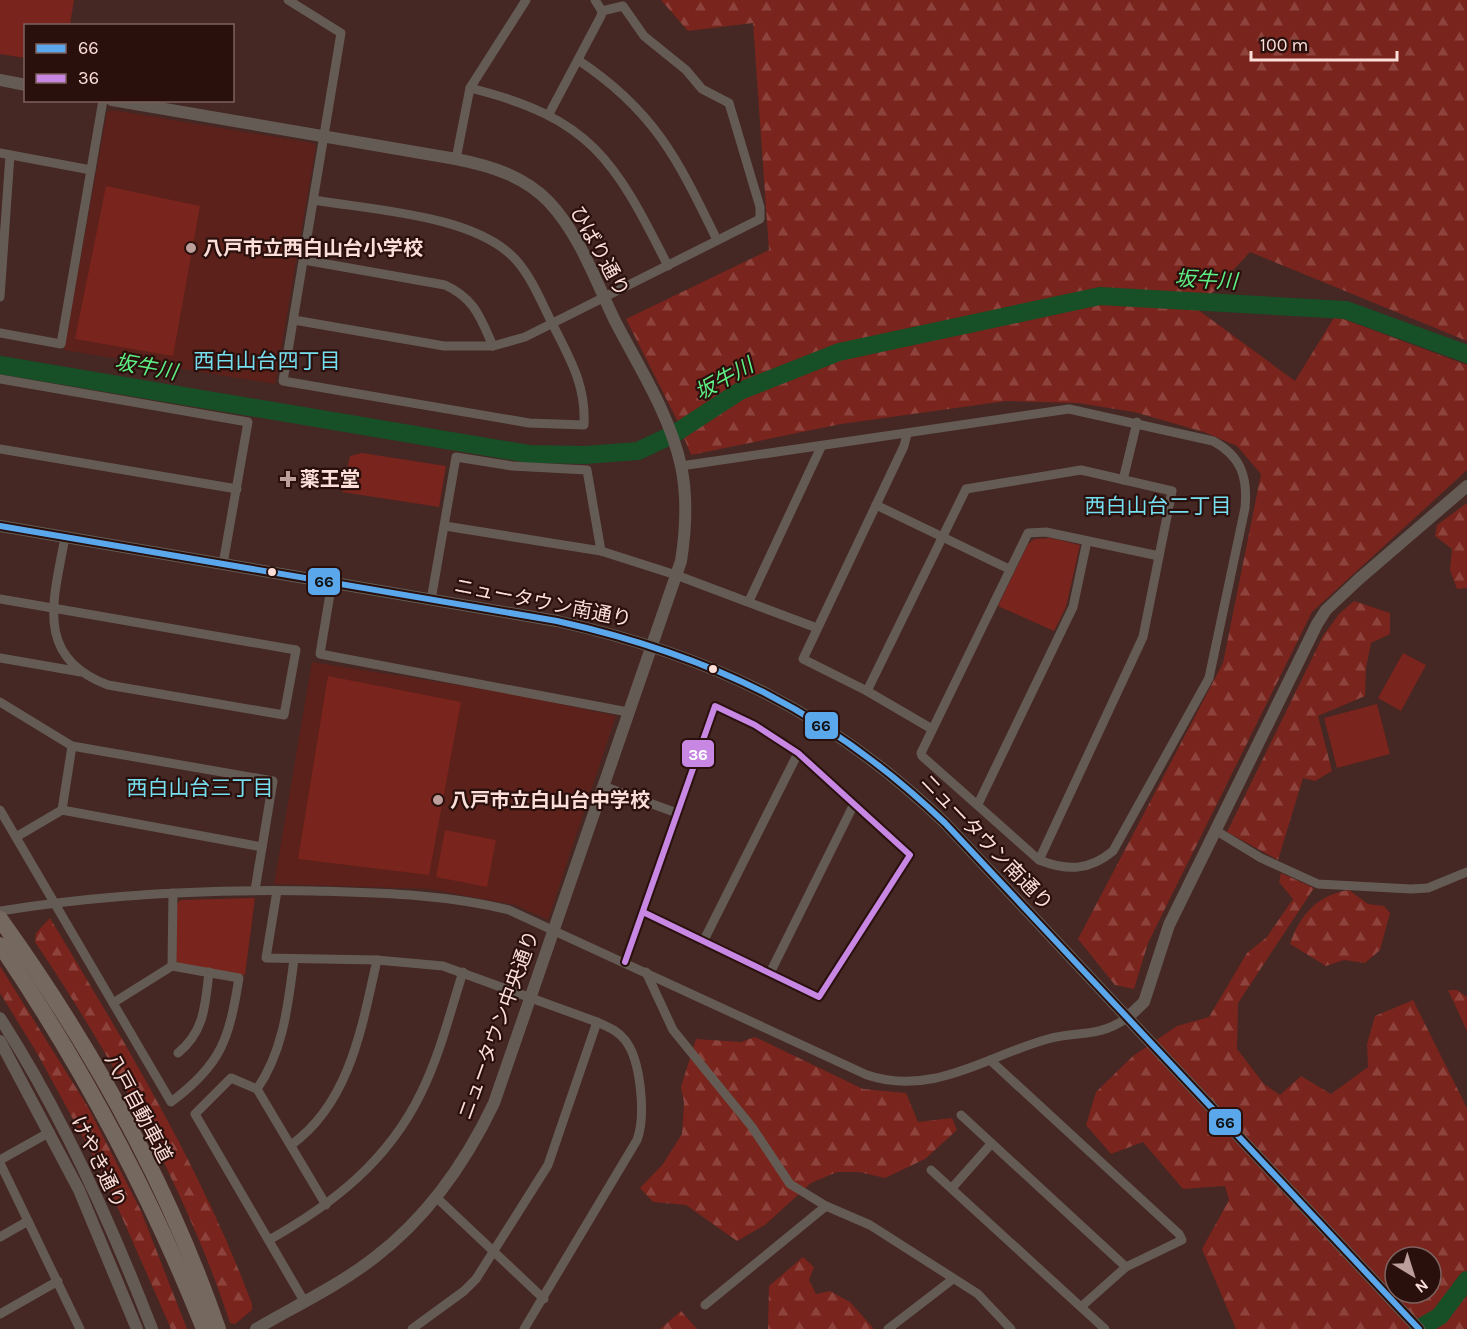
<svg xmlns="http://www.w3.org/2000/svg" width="1467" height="1329" viewBox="0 0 1467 1329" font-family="Karla,'Noto Sans JP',sans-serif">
  <defs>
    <pattern id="forest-firs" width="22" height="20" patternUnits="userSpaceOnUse" patternTransform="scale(1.5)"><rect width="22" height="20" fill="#79241c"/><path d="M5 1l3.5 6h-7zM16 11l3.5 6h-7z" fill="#8d433c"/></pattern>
  </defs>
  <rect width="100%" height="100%" fill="#452724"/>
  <g fill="#5b211a">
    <polygon points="112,110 313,143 316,146 275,384 64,350 107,112"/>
    <polygon points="312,662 514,694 616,716 548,920 515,905 429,889 274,884"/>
  </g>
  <g fill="url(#forest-firs)" fill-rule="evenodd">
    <polygon points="661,0 1467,0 1467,341 1250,252 1197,309 1295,381 1335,316 1467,365 1467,470 1312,612 1148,943 1134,989 1115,985 1078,939 1223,663 1261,474 1237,446 1204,432 1134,412 1078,403 1006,401 841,424 691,455 677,420 626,319 769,250 753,23 688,31"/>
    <polygon points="1467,503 1467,588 1457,589 1450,570 1452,549 1435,536 1437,525"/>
    <polygon points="1354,601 1390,613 1390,634 1371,643 1366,668 1365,696 1318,716 1332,771 1315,781 1303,778 1278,860 1227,832 1323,636 1339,614"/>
    <path d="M1281,873l33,15 -76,115 -1,46 27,35 16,11 21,-19 30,18 37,-27 -1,-23 8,-28 38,-16 54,108v219l-2,2h-229l-34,-80 27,-49 -4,-14 -42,3 -40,-47 -32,12 -25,-29 10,-33 37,-36 44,-30 32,-9 38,-64 20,-16 26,-38 -14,-17zM1395,1257h36v36h-36z"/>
    <path d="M1349,890l19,14 16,2 6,7 -10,37 -15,13 -21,-3 -18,6 -36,-22c10,-30 28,-49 59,-54z"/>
    <path d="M50,918c75,125 151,249 202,386v6l-17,14 -5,-1c-43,-132 -118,-267 -195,-381l1,-9z"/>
    <polygon points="0,966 88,1107 141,1211 187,1329 171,1329 103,1174 37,1053 0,993"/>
    <polygon points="1448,990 1457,990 1467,997 1467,1031"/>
    <polygon points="755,1037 863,1089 906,1093 918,1122 952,1118 957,1130 925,1159 885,1178 859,1172 837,1172 811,1183 765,1225 737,1241 686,1205 653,1202 640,1188 663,1164 682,1134 684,1103 681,1087 696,1039 741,1042"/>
    <polygon points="803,1257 814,1267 809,1280 816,1294 830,1291 850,1302 874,1329 768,1329 769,1286"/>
    <polygon points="681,1311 697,1329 660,1329"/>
  </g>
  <g fill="#79241c">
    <polygon points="0,0 74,0 70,25 26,26 25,58 0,54"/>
    <polygon points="106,186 200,206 173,356 75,339"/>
    <polygon points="362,453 446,466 439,507 342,492 350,456"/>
    <polygon points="1050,538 1080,545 1066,607 1054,631 998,606 1028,544 1034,539"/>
    <polygon points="1403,653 1426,665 1401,711 1378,698"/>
    <polygon points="328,676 461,702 429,875 298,859"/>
    <polygon points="1377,704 1390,754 1337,768 1324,718"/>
    <polygon points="445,830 496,840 487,887 436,877"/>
    <polygon points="255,898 245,975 179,964 176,960 177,903 181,900"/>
  </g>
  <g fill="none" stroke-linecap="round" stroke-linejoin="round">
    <g stroke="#174f26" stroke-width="18">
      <polyline points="0,365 529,454 585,455 638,451 674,434 740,391 839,352 1100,296 1346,310 1467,354"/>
      <polyline points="1418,1329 1440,1316 1467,1280"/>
    </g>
    <g stroke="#645c54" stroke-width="9">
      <path d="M288,0l53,33 -58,348 246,42 55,2c2,-39 -13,-64 -30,-98 -12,-23 -21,-48 -38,-67 -40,-45 -144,-50 -202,-60"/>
      <path d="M578,60c77,51 100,100 139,180"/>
      <path d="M470,88c121,30 144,71 198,178"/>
      <polyline points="549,114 601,16 602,11 595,0"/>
      <polyline points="0,153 91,170"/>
      <polyline points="456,159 470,88 526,0"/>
      <path d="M304,260l141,25c30,14 35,32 48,61"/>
      <polyline points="0,297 10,155"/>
      <polyline points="294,320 444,346 493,346 525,337 760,219 760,207 729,103 702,89 686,70 644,36 623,6 602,11"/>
      <polyline points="0,333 61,344 103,100"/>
      <polyline points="0,379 248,422 223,564"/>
      <polyline points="907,434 904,446 803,659 867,691 932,729"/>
      <polyline points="0,449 237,489"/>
      <path d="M681,466l388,-57 144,32c28,15 35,36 32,67l-36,170 -96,173c-24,20 -46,20 -74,9l-117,-104 -1,-3 107,-220 18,-1 113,24"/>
      <polyline points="1123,480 1137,422"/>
      <polyline points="876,505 1009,569"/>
      <polyline points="445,526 601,551 676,575 817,628"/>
      <polyline points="332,582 320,654 628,712"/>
      <path d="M0,599l296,51 -12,65 -176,-30c-75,-28 -54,-86 -43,-148"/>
      <polyline points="431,600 456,457 512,466 587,470 601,551"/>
      <polyline points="749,601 821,447"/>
      <polyline points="0,658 81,672"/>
      <polyline points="867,691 966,489 1081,470 1172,491 1143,637 1039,860"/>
      <polyline points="0,702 72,746 273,781 255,890"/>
      <polyline points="72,746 62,810 262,847"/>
      <polyline points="603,786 677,813"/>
      <polyline points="978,804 1073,607 1087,541"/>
      <path d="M0,810l171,292c51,-38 58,-63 68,-124l-67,-12 1,-73"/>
      <polyline points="1215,830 1261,858 1318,884 1411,889 1428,888 1467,872"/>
      <polyline points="16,837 62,810"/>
      <path d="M277,891l-11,67 111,2 66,6 154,56c11,5 20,8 28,18 16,20 21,76 12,100l-113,189"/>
      <path d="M0,911c104,-17 209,-22 314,-20 66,2 131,3 195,19l358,165c66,22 119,-19 181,-36 31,-9 48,0 79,-21"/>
      <polyline points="703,942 798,753"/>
      <polyline points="625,962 715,706 755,725 798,753 910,855 819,997 643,912"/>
      <polyline points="646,972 673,1030 752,1127 790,1184 826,1206 870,1225 978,1294 1011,1329"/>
      <polyline points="770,973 854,804"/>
      <polyline points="113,1003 172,966"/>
      <path d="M178,1053c27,-22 27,-48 31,-81"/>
      <polyline points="990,1060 1179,1234 1182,1240 1126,1267 1082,1306"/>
      <path d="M257,1089c27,-39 31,-85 37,-130"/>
      <polyline points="961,1115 1126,1267"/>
      <path d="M291,1145c59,-42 71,-119 86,-185"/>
      <polyline points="0,1160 50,1132"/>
      <polyline points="0,1163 80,1329"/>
      <polyline points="931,1170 1105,1329"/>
      <polyline points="952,1188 991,1144"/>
      <polyline points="437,1198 544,1299"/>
      <polyline points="0,1237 28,1221"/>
      <path d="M269,1240c64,-36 119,-79 152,-147 19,-38 29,-81 42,-121"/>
      <polyline points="304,1301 195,1114 231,1078 257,1089 326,1205"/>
      <polyline points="705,1305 826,1206"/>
      <polyline points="0,1314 58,1281"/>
      <polyline points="412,1329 464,1291 476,1279 548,1165 597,1022"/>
      <polyline points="888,1329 953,1279"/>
    </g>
    <g stroke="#645c54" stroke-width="12">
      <polyline points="0,80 26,85"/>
      <path d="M112,100l344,59c35,7 68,17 93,43 31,33 47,80 66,119 24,46 55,94 66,145 7,32 5,63 0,95l-187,542c-29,61 -66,114 -120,155 -36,28 -79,48 -118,71"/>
      <path d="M0,526l557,95c156,35 272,91 388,202l474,506"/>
      <path d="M0,1018c62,96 111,205 152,311"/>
      <polyline points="1127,1018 1144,1002 1169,925 1317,624 1326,610 1359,579 1467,486"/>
      <polyline points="0,1041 79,1190 137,1329"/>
    </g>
    <g stroke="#75685f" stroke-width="16">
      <path d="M0,919c89,124 168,265 218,410"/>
      <path d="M0,945c82,121 150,248 204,384"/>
    </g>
    <g stroke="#29100d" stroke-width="10">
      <path id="bus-1" d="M0,526l557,95c156,35 272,91 388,202l474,506"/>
    </g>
    <g stroke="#29100d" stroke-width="10">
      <polyline id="bus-2" points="625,962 715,706 755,725 798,753 910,855 819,997 643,912"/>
    </g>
    <use href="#bus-1" stroke="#5aa8eb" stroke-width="6"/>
    <use href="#bus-2" stroke="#c787e3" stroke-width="6"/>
  </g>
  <g fill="#bc9e9a" stroke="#29100d" stroke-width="2">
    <circle cx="191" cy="248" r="6"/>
    <path d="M285 470h6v6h6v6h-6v6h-6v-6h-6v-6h6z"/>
    <circle cx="438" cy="800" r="6"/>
  </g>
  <g fill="#fcded9" stroke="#29100d" stroke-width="2">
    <circle cx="272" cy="572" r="5"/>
    <circle cx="713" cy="669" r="5"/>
  </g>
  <g text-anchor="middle" stroke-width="4.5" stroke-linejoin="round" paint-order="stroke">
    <g font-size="20" font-weight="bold" fill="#fcded9" stroke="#29100d" text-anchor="start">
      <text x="203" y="255">八戸市立西白山台小学校</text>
      <text x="300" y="486">薬王堂</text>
      <text x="450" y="807">八戸市立白山台中学校</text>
    </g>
    <g font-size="20" fill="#fcded9" stroke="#29100d">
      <text transform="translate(600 251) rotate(61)" y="7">ひばり通り</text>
      <text transform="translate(543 602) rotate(11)" y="7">ニュータウン南通り</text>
      <text transform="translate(987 842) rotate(46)" y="7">ニュータウン南通り</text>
      <text transform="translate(498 1025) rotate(-70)" y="7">ニュータウン中央通り</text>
      <text transform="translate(139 1108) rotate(62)" y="7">八戸自動車道</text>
      <text transform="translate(99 1162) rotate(64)" y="7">けやき通り</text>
    </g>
    <g font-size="21" font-style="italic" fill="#5def84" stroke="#29100d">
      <text transform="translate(1206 280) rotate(3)" y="7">坂牛川</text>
      <text transform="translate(146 367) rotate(10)" y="7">坂牛川</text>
      <text transform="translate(724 379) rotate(-29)" y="7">坂牛川</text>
    </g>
    <g font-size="21" fill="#75deef" stroke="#29100d">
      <text x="267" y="368">西白山台四丁目</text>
      <text x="1158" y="513">西白山台二丁目</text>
      <text x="200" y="795">西白山台三丁目</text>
    </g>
  </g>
  <g stroke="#29100d" stroke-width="2">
    <rect x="307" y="567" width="34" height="29" rx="6" fill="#5aa8eb"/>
    <rect x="804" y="711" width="35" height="29" rx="6" fill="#5aa8eb"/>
    <rect x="681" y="739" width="34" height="29" rx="6" fill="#c787e3"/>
    <rect x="1208" y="1108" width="34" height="28" rx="6" fill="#5aa8eb"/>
  </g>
  <g font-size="16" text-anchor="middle" font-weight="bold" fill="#fff">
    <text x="698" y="760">36</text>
  </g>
  <g font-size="16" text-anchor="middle" font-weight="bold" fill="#111">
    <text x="324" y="587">66</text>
    <text x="821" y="731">66</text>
    <text x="1225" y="1128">66</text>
  </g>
  <rect x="24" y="24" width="210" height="78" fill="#29100d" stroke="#7d625f" stroke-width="1.5"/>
  <rect x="36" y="44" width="30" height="9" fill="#5aa8eb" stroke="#7d625f" stroke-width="1.5"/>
  <text x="78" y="54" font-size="18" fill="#fcded9">66</text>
  <rect x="36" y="74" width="30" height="9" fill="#c787e3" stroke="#7d625f" stroke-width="1.5"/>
  <text x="78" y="84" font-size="18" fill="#fcded9">36</text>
  <g transform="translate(1413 1275) rotate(142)"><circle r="28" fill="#29100d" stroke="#7d625f" stroke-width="1.5"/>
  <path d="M0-4.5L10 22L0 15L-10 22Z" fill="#bc9e9a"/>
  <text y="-9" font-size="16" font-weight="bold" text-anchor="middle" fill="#fcded9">N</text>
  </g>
  <path d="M1251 51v9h146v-9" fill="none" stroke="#fcded9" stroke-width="3"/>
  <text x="1260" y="51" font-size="18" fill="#fcded9" stroke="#29100d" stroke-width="4.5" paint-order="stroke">100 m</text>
</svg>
